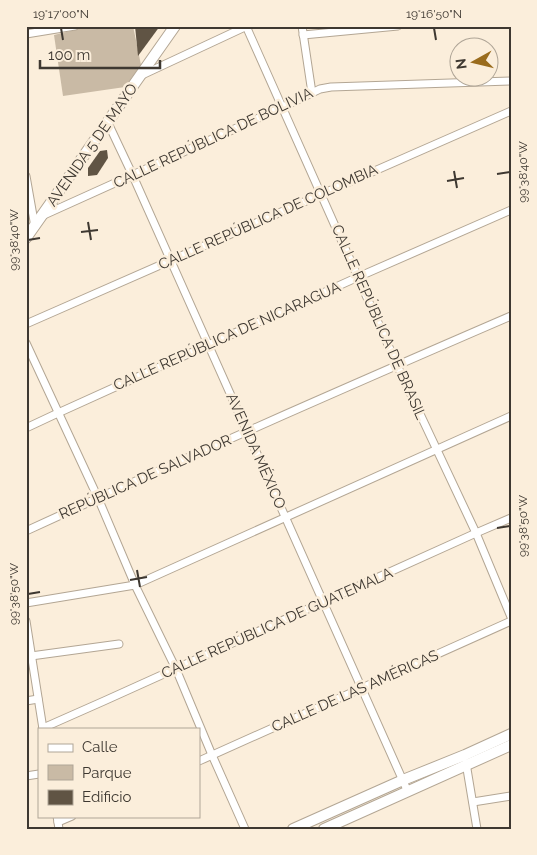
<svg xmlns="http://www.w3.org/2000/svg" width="537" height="855" viewBox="0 0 537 855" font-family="Raleway,sans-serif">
  <rect width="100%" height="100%" fill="#fbeedb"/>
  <polygon fill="#c9baa5" points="91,26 133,26 141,65 125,87 63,96 54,35"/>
  <g fill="#605444">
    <polygon points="135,26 160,26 138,56"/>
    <polygon points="107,150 108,158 97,175 88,176 88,168 100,151"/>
  </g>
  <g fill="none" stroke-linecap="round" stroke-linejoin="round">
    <g stroke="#b3a694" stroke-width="9">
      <g id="minor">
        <polyline points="246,26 397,365 476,533 511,617"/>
        <polyline points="302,26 312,93"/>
        <polyline points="26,34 75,26"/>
        <polyline points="303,35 398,26"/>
        <polyline points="142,75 247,26"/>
        <polyline points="108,123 133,176 408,792"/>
        <polyline points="26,176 35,227"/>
        <polyline points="44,215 283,107 320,89 331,87 511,81"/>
        <polyline points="26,324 511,111"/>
        <polyline points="26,343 98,498 135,585 176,669 212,755 245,829"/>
        <polyline points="26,428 58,413 358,277 511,210"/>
        <path d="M26,531c161,-74 323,-145 485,-215"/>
        <polyline points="26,603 135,585 511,416"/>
        <polyline points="26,621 43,729"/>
        <polyline points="31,656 119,644"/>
        <polyline points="26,701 38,699"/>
        <polyline points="43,728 104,701 476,533 511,518"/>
        <polyline points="199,761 511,621"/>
        <polyline points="466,763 477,829"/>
        <polyline points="26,776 39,774"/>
        <polyline points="473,802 511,796"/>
        <polyline points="57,816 59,829"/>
        <polyline points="58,822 72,816"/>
      </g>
    </g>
    <g stroke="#b3a694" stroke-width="12">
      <g id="secondary">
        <polyline points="26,238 175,26"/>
        <polyline points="293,829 403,780 465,755 511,734"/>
        <polyline points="324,829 511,745"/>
      </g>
    </g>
    <use href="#minor" stroke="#fff" stroke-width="7"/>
    <use href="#secondary" stroke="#fff" stroke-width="10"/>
  </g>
  <path fill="none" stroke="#3e3831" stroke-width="2" d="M61,28l2,12M434,28l2,12M454,171l3,17M497,174l13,-2M447,181l17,-3M88,222l3,18M81,232l17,-2M28,240l12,-2M497,528l13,-2M137,570l3,17M130,580l17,-3M28,594l12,-2"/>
  <g text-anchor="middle" stroke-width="5" stroke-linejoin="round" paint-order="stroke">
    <g font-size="15" fill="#3e3831" stroke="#fbeedb">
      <text transform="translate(213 138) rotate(-25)" y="5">CALLE REPÚBLICA DE BOLIVIA</text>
      <text transform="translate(92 145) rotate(-55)" y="5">AVENIDA 5 DE MAYO</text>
      <text transform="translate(268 217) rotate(-24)" y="5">CALLE REPÚBLICA DE COLOMBIA</text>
      <text transform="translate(379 322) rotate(66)" y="5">CALLE REPÚBLICA DE BRASIL</text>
      <text transform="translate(227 336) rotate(-24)" y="5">CALLE REPÚBLICA DE NICARAGUA</text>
      <text transform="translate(256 451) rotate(66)" y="5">AVENIDA MÉXICO</text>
      <text transform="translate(145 477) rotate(-24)" y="5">REPÚBLICA DE SALVADOR</text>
      <text transform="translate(277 623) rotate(-24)" y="5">CALLE REPÚBLICA DE GUATEMALA</text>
      <text transform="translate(355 691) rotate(-24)" y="5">CALLE DE LAS AMÉRICAS</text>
    </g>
  </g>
  <rect width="537" height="855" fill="none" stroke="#fbeedb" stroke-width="55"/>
  <rect x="38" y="728" width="162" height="90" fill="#fbeedb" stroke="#afa597"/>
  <rect x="48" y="744" width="25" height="8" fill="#ffffff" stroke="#afa597"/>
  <text x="82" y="752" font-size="15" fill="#3e3831">Calle</text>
  <rect x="48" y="765" width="25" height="15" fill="#c9baa5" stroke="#afa597"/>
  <text x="82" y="778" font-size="15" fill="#3e3831">Parque</text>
  <rect x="48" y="790" width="25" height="15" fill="#605444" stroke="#afa597"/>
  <text x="82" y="802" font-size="15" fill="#3e3831">Edificio</text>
  <g transform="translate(474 62) rotate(262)"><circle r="24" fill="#fbeedb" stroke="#afa597"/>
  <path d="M0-4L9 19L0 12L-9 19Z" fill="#9a6c1d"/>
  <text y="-8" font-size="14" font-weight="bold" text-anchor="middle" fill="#3e3831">N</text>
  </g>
  <path d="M40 60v8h120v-8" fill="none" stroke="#3e3831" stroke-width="2.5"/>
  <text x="48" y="60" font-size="15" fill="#3e3831" stroke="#fbeedb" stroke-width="4" paint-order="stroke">100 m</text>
  <rect x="28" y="28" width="482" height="800" fill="none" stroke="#3e3831" stroke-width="2"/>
  <g font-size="12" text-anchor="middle" fill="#3e3831">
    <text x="61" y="18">19°17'00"N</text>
    <text x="434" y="18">19°16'50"N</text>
    <text transform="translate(523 172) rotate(-90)" y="4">99°38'40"W</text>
    <text transform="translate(14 240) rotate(-90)" y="4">99°38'40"W</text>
    <text transform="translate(523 526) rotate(-90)" y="4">99°38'50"W</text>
    <text transform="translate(14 594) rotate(-90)" y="4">99°38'50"W</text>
  </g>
</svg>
